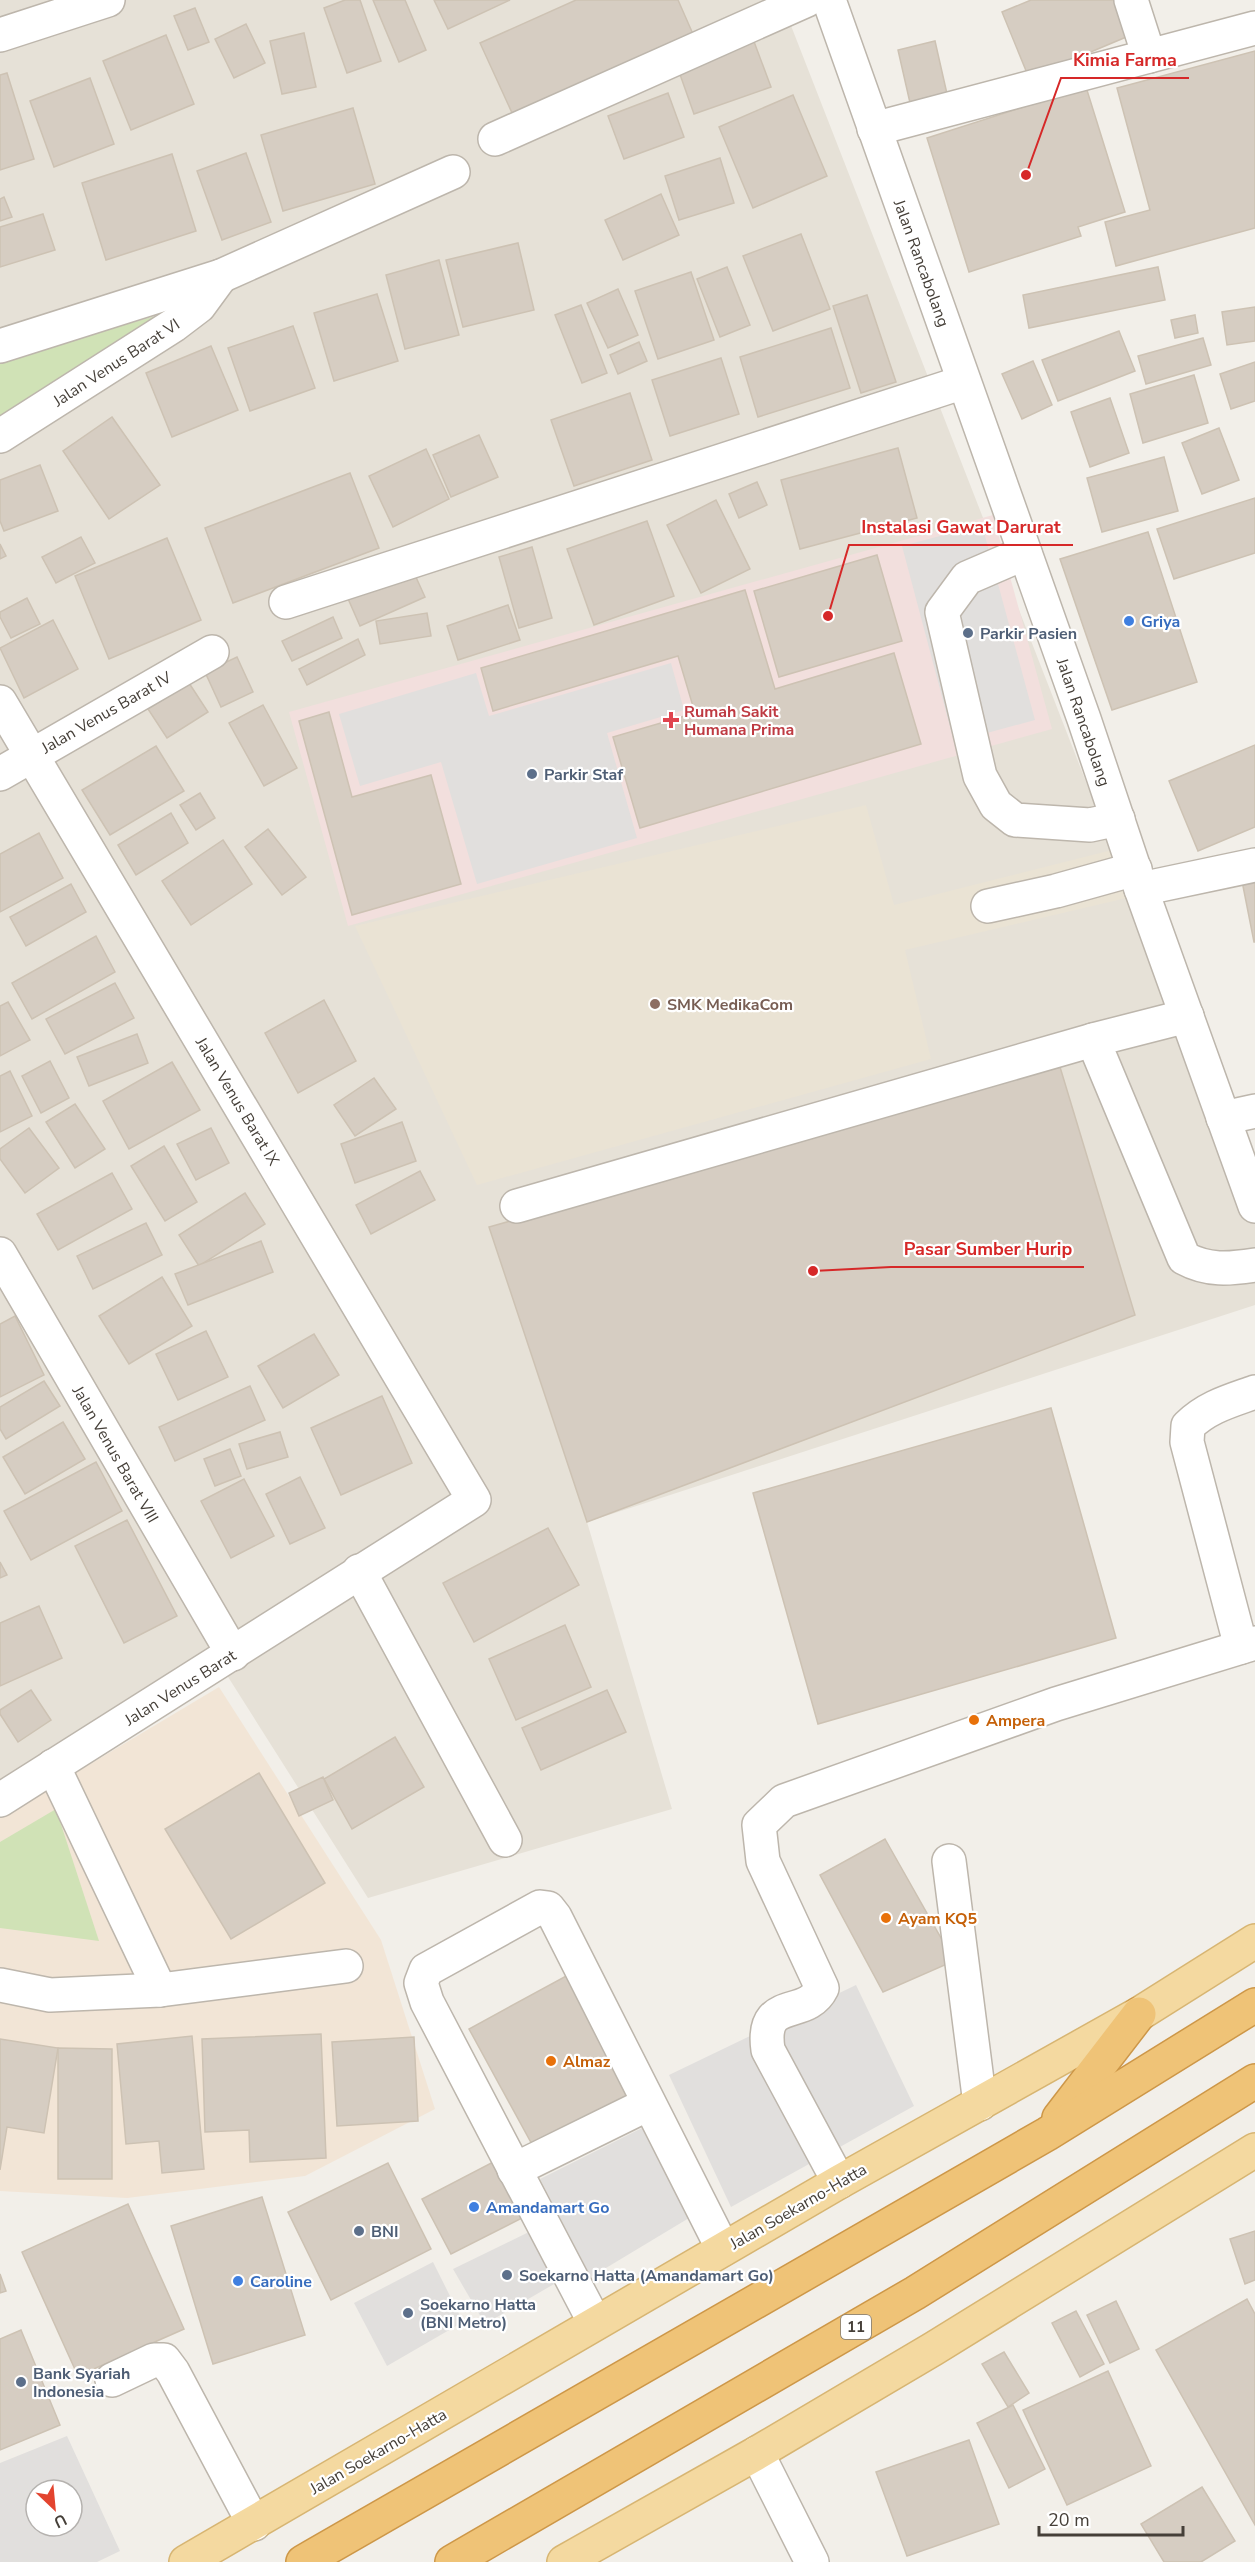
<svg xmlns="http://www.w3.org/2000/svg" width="1255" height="2562" viewBox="0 0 1255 2562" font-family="'Nunito Sans',sans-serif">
  <rect width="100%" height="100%" fill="#f2efe9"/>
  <polygon fill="#e6e1d7" points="0,0 781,0 1255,1215 1255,1305 587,1522 672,1809 368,1898 223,1669 0,1797"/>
  <polygon fill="#f2e5d6" points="219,1687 381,1940 435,2109 305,2176 127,2198 0,2191 0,1818"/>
  <polygon fill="#eae3d4" points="866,805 894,905 1120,848 1135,896 905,950 931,1059 477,1185 355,926"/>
  <polygon fill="#f2dfdd" points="993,515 1052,729 348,926 289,712"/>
  <g fill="#d0e2b6">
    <polygon points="170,312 0,425 0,360"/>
    <polygon points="56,1809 99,1941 0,1928 0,1842"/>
  </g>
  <g fill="#e1dfdd" fill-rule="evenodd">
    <polygon points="982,525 1035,720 954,742 902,546"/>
    <polygon points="671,663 684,710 607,733 637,838 477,884 441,762 360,786 339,714 476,673 489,716"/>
    <polygon points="856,1985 914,2106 731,2207 669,2075"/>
    <polygon points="644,2127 689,2218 591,2277 540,2179"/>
    <polygon points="533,2230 561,2280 485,2324 453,2269"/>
    <polygon points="433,2262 463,2322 387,2366 354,2303"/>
    <path d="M67,2436l53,115 -23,11h-97v-99zM36,2490h36v36h-36z"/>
  </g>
  <g fill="#d6cdc2" stroke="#cdc2b3" stroke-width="1.5">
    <polygon points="345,0 360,0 381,61 347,73 324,8"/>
    <polygon points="373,0 405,0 426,50 399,62"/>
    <polygon points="434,0 510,0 448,29"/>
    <polygon points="576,0 678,0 693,34 513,115 480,43"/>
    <polygon points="1031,0 1117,0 1131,35 1029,78 1002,12"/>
    <polygon points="195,8 209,42 188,50 174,16"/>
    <polygon points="246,24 265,63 234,78 215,39"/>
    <polygon points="304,33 316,87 282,94 270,41"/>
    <polygon points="166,35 194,104 131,130 103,61"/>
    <polygon points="753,39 771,87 694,114 677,66"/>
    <polygon points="935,41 950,107 913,116 898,50"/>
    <polygon points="1255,51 1255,228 1116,266 1105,222 1150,210 1117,88"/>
    <polygon points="7,73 34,159 0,170 0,75"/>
    <polygon points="90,78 114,144 54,167 30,101"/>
    <polygon points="1086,87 1125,212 1078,227 1081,236 969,272 927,138"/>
    <polygon points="668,93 684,137 624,159 608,116"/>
    <polygon points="793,95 827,176 753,208 719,127"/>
    <polygon points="353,108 375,184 283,211 261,135"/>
    <polygon points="246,153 271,222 222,240 197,171"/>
    <polygon points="172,154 196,231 106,260 82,183"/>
    <polygon points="720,158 734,203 679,220 665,176"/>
    <polygon points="661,194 679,235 623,260 605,220"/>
    <polygon points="4,197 12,217 0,221 0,199"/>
    <polygon points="43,214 55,250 0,267 0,227"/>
    <polygon points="801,234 830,309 773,331 743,256"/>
    <polygon points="518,243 534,310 463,327 446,260"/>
    <polygon points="439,260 459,335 405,349 386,275"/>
    <polygon points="727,267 750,325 720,337 697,279"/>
    <polygon points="1158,267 1165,300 1029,328 1023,295"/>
    <polygon points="691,272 714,340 658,359 635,291"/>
    <polygon points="618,289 638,335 608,348 587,303"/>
    <polygon points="377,294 398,361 334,381 314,313"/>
    <polygon points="867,295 896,382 861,393 833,306"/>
    <polygon points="581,305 607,373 582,383 555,315"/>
    <polygon points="1255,307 1255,341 1227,345 1222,312"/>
    <polygon points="1195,315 1198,333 1175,338 1171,320"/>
    <polygon points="293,326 315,388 250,411 228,348"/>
    <polygon points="831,328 850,388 758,417 740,357"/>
    <polygon points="1119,331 1135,371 1058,401 1042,360"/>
    <polygon points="1203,338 1211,365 1146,384 1138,356"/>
    <polygon points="639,342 647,361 618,374 610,355"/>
    <polygon points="211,346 238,410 172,437 146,373"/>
    <polygon points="721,358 739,414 670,436 652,380"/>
    <polygon points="1033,361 1052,405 1022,419 1002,374"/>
    <polygon points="1255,362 1255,401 1231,409 1220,374"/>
    <polygon points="1194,375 1208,423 1143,443 1130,394"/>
    <polygon points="630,393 652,460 574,486 551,420"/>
    <polygon points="1110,398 1129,453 1090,467 1071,412"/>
    <polygon points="112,417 160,485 109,519 63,451"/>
    <polygon points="1219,428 1239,480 1202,494 1182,443"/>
    <polygon points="479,435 498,477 451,497 433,455"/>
    <polygon points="898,448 917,518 800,549 781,480"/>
    <polygon points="426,449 449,499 393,527 369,476"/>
    <polygon points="1164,457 1178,511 1102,532 1087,478"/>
    <polygon points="40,465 58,511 4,531 0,521 0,480"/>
    <polygon points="350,473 379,548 233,603 205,528"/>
    <polygon points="757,482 767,505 739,518 729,494"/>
    <polygon points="1255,498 1255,553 1174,579 1157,529"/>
    <polygon points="716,500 750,569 701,593 667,525"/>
    <polygon points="647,521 674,596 594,625 567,549"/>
    <polygon points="1148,532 1197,682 1112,710 1060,559"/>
    <polygon points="81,537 95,563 56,583 42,557"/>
    <polygon points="167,538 201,620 109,659 75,576"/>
    <polygon points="0,544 6,556 0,559"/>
    <polygon points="532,547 552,618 519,628 499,557"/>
    <polygon points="877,555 902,641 779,677 754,591"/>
    <polygon points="410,564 425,597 360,626 346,594"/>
    <polygon points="745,590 775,689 894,653 921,744 640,828 613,737 695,713 678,656 493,711 481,668"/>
    <polygon points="27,598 40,624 11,638 0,617 0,612"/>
    <polygon points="508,605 520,640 458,660 447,626"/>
    <polygon points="427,613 431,636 380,644 376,621"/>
    <polygon points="333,617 342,638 292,661 282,641"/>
    <polygon points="53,620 78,669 24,698 0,648"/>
    <polygon points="358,639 365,655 307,685 299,669"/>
    <polygon points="237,657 253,692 221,707 205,672"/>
    <polygon points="189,683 208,712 167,738 148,709"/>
    <polygon points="263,705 297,768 264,786 229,723"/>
    <polygon points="329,712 352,797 431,775 461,884 352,915 299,721"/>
    <polygon points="1255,745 1255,827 1198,851 1169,781"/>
    <polygon points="156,746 184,791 110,835 82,790"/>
    <polygon points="200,793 215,818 196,830 180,805"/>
    <polygon points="171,813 188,843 136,875 118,845"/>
    <polygon points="268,829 306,877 282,895 245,847"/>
    <polygon points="39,833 63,878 0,912 0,854"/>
    <polygon points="223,840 252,884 191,925 162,881"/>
    <polygon points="1255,879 1255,942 1254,942 1242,881"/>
    <polygon points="71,884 86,912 26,946 10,917"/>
    <polygon points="96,936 115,972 32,1019 12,983"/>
    <polygon points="115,983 134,1018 65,1054 46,1019"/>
    <polygon points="324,1000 356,1061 298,1093 265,1033"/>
    <polygon points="8,1002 30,1040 0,1056 0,1006"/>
    <polygon points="137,1034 148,1063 89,1086 77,1057"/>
    <polygon points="50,1061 69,1098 41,1113 22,1076"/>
    <polygon points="172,1062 200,1110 129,1149 103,1101"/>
    <polygon points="1060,1067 1135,1315 587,1522 489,1227"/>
    <polygon points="10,1071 32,1116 0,1132 0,1076"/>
    <polygon points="374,1078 396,1109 355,1136 334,1105"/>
    <polygon points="75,1104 105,1149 75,1168 46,1122"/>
    <polygon points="402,1122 416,1161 355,1183 341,1144"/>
    <polygon points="29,1128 59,1168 25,1193 0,1159 0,1149"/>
    <polygon points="211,1128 229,1163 196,1180 177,1144"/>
    <polygon points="164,1146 197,1202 165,1221 131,1166"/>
    <polygon points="420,1171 435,1200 371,1234 356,1205"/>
    <polygon points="112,1173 132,1209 58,1250 37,1214"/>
    <polygon points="245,1193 265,1224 199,1266 179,1235"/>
    <polygon points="146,1223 162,1255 93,1289 77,1256"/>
    <polygon points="261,1241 273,1272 188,1305 175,1274"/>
    <polygon points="162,1277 192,1326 129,1364 99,1316"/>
    <polygon points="15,1316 44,1375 0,1397 0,1324"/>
    <polygon points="206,1331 228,1377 178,1400 156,1354"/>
    <polygon points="314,1334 339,1375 283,1408 258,1366"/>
    <polygon points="44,1381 60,1406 6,1439 0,1429 0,1407"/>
    <polygon points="250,1386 265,1420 175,1461 159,1427"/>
    <polygon points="382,1396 412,1463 341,1495 311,1428"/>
    <polygon points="1051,1408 1116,1638 818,1724 753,1493"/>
    <polygon points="63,1422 85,1459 25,1494 3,1457"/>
    <polygon points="280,1432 288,1457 247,1469 239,1444"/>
    <polygon points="230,1449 241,1476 215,1486 204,1459"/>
    <polygon points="96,1462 122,1511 31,1560 4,1511"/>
    <polygon points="300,1477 325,1528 290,1544 266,1494"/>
    <polygon points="244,1479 274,1536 231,1558 201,1501"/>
    <polygon points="127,1520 177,1616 124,1643 75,1546"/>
    <polygon points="548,1528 579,1585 474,1642 443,1583"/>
    <polygon points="0,1562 7,1575 0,1578"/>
    <polygon points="39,1606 62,1658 0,1686 0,1623"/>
    <polygon points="565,1625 591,1687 516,1720 489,1659"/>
    <polygon points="31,1690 51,1720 18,1742 0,1714 0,1710"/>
    <polygon points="607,1690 626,1732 541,1770 522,1728"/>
    <polygon points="395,1737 424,1787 352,1829 324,1779"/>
    <polygon points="259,1773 325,1883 231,1939 165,1829"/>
    <polygon points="323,1777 333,1800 299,1816 289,1793"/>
    <polygon points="885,1839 954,1961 883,1992 820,1875"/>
    <polygon points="568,1975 633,2093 534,2148 469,2029"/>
    <polygon points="321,2034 326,2158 250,2162 249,2130 205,2132 202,2039"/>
    <polygon points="192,2036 204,2169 162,2173 159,2141 126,2144 117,2044"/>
    <polygon points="414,2037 418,2121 337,2126 332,2042"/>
    <polygon points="0,2039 58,2048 44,2133 7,2127 0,2170"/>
    <polygon points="58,2048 112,2049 112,2179 58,2179"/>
    <polygon points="497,2160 526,2216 451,2254 422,2199"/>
    <polygon points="388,2163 431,2249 331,2300 288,2212"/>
    <polygon points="262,2197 305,2335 213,2364 171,2226"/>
    <polygon points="128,2204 184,2329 78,2376 22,2252"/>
    <polygon points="1255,2231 1255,2280 1245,2284 1230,2239"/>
    <polygon points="0,2274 6,2291 0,2293"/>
    <polygon points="1247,2299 1255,2314 1255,2525 1156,2350"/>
    <polygon points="1116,2301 1139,2349 1110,2363 1087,2315"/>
    <polygon points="1076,2311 1104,2364 1080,2377 1052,2323"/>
    <polygon points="21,2330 60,2425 0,2450 0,2339"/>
    <polygon points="1004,2352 1029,2393 1008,2407 982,2364"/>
    <polygon points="1108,2371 1151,2466 1067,2505 1023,2410"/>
    <polygon points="1013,2405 1045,2469 1009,2488 977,2423"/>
    <polygon points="969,2440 999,2524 907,2556 876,2472"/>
    <polygon points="1202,2487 1235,2541 1201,2562 1164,2562 1141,2524"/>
  </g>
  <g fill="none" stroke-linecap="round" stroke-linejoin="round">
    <g stroke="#bdb6ac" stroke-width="36">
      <g id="minor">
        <polyline points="829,0 1084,719 1141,889 1255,1206"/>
        <polyline points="1131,0 1149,56"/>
        <polyline points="0,35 108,0"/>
        <polyline points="874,129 1255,28"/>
        <polyline points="495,139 807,0"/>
        <polyline points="0,346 221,276 453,172"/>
        <polyline points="0,436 174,325 199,306 221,276"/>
        <polyline points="1025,553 967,578 942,612 980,776 996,805 1015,820 1090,825 1118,819"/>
        <polyline points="286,602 964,382"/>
        <polyline points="0,702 474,1500 0,1800"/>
        <polyline points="0,774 212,652"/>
        <polyline points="1141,889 1255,865"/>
        <polyline points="988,906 1056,891 1135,869"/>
        <path d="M1187,1016l-94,24 91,218c24,13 45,11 71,7"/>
        <polyline points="1223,1118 1255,1111"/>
        <polyline points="517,1206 1093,1040"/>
        <polyline points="0,1254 233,1654"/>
        <polyline points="359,1571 505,1840"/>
        <path d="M1241,1647l-54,-205 1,-16c19,-19 42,-25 67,-34"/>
        <polyline points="53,1766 160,1990"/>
        <polyline points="949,1861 980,2104"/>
        <polyline points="0,1985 50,1995 160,1990 346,1966"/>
        <polyline points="514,2170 648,2104"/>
        <path d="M839,2182l-71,-132c-8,-56 38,-29 54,-62l-59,-127 -4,-36 25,-24 272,-97 199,-61"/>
        <polyline points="595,2323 427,2002 421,1983 426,1970 540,1907 548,1908 555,1917 723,2249"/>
        <polyline points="112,2380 154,2360 164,2360 173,2372 254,2524"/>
        <polyline points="757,2453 812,2562"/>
      </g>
    </g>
    <g stroke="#d7b572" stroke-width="36">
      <g id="major">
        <polyline points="186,2562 839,2182 1139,2014 1255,1941"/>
        <polyline points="564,2562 757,2453 933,2349 1255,2150"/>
      </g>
    </g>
    <g stroke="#cd9748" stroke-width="36">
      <g id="highway">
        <polyline points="1059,2118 1139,2014"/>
        <polyline points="303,2562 1047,2134 1255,2005"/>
        <polyline points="452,2562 915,2293 1255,2081"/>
      </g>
    </g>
    <use href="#minor" stroke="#fff" stroke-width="33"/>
    <use href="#major" stroke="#f4d9a0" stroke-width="33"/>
    <use href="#highway" stroke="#efc377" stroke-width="33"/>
  </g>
  <g fill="#3f7fe0" stroke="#fff" stroke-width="2">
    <circle cx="1129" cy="621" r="6"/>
    <circle cx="474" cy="2207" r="6"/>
    <circle cx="238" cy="2281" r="6"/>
  </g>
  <g fill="#5c6f8a" stroke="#fff" stroke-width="2">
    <circle cx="968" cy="633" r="6"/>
    <circle cx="532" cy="774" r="6"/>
    <circle cx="359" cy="2231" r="6"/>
    <circle cx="507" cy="2275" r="6"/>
    <circle cx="408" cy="2313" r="6"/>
    <circle cx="21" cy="2382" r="6"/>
  </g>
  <path fill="#e0444e" stroke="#fff" stroke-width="2" d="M668 711h6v6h6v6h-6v6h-6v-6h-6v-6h6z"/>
  <circle fill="#8d6e63" stroke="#fff" stroke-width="2" cx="655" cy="1004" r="6"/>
  <g fill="#e8710a" stroke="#fff" stroke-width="2">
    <circle cx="974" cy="1720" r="6"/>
    <circle cx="886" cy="1918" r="6"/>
    <circle cx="551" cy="2061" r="6"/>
  </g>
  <g text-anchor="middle" stroke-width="4.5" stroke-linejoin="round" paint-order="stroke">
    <rect fill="#fff" stroke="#7d7974" stroke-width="1.5" x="841" y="2315" width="30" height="24" rx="4.5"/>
    <g font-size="15" font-weight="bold" fill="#453f38">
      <text x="856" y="2332">11</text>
    </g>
    <g font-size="16" fill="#453f38" stroke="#fff">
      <text transform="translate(922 263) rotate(70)" y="6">Jalan Rancabolang</text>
      <text transform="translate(116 362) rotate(-33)" y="6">Jalan Venus Barat VI</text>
      <text transform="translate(106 712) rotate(-30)" y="6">Jalan Venus Barat IV</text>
      <text transform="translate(1084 722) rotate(71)" y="6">Jalan Rancabolang</text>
      <text transform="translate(238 1101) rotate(59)" y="6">Jalan Venus Barat IX</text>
      <text transform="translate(116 1454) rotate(60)" y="6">Jalan Venus Barat VIII</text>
      <text transform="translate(180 1687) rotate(-32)" y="6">Jalan Venus Barat</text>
      <text transform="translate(798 2206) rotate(-30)" y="6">Jalan Soekarno-Hatta</text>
      <text transform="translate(378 2451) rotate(-30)" y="6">Jalan Soekarno-Hatta</text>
    </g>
    <g font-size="16" font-weight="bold" fill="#366cbe" stroke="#fff" text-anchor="start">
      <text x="1141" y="627">Griya</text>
      <text x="486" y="2213">Amandamart Go</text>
      <text x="250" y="2287">Caroline</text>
    </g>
    <g font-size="16" font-weight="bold" fill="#4e5e75" stroke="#fff" text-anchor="start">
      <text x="980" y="639">Parkir Pasien</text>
      <text x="544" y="780">Parkir Staf</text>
      <text x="371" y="2237">BNI</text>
      <text x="519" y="2281">Soekarno Hatta (Amandamart Go)</text>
      <text x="420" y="2310">Soekarno Hatta<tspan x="420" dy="18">(BNI Metro)</tspan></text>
      <text x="33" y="2379">Bank Syariah<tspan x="33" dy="18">Indonesia</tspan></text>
    </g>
    <g font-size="16" font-weight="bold" fill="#be3a42" stroke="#fff" text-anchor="start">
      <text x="684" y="717">Rumah Sakit<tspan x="684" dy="18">Humana Prima</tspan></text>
    </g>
    <g font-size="16" font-weight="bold" fill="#785e54" stroke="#fff" text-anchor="start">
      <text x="667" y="1010">SMK MedikaCom</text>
    </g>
    <g font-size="16" font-weight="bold" fill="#c56008" stroke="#fff" text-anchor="start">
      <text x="986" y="1726">Ampera</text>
      <text x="898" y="1924">Ayam KQ5</text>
      <text x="563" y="2067">Almaz</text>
    </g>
  </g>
  <path fill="none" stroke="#d62828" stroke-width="2" d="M1026 175L1061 78H1189M828 616L849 545H1073M813 1271L891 1267H1084"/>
  <g fill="#d62828" stroke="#fff" stroke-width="2">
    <circle cx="1026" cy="175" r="6"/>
    <circle cx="828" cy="616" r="6"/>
    <circle cx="813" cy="1271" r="6"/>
  </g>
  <g font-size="18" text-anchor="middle" font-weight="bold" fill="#d62828" stroke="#fff" stroke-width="4.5" stroke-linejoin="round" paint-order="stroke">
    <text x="1125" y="66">Kimia Farma</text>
    <text x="961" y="533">Instalasi Gawat Darurat</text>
    <text x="988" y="1255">Pasar Sumber Hurip</text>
  </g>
  <g transform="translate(54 2508) rotate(154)"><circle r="28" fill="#ffffff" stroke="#b5b2af" stroke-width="1.5"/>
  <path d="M0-4.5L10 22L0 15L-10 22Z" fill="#e3442f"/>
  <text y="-9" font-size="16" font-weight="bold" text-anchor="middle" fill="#453f38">U</text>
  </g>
  <path d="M1039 2526v9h144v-9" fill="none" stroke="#453f38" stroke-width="3"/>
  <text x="1048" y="2526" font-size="18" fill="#453f38" stroke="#ffffff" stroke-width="4.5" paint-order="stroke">20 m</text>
</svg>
